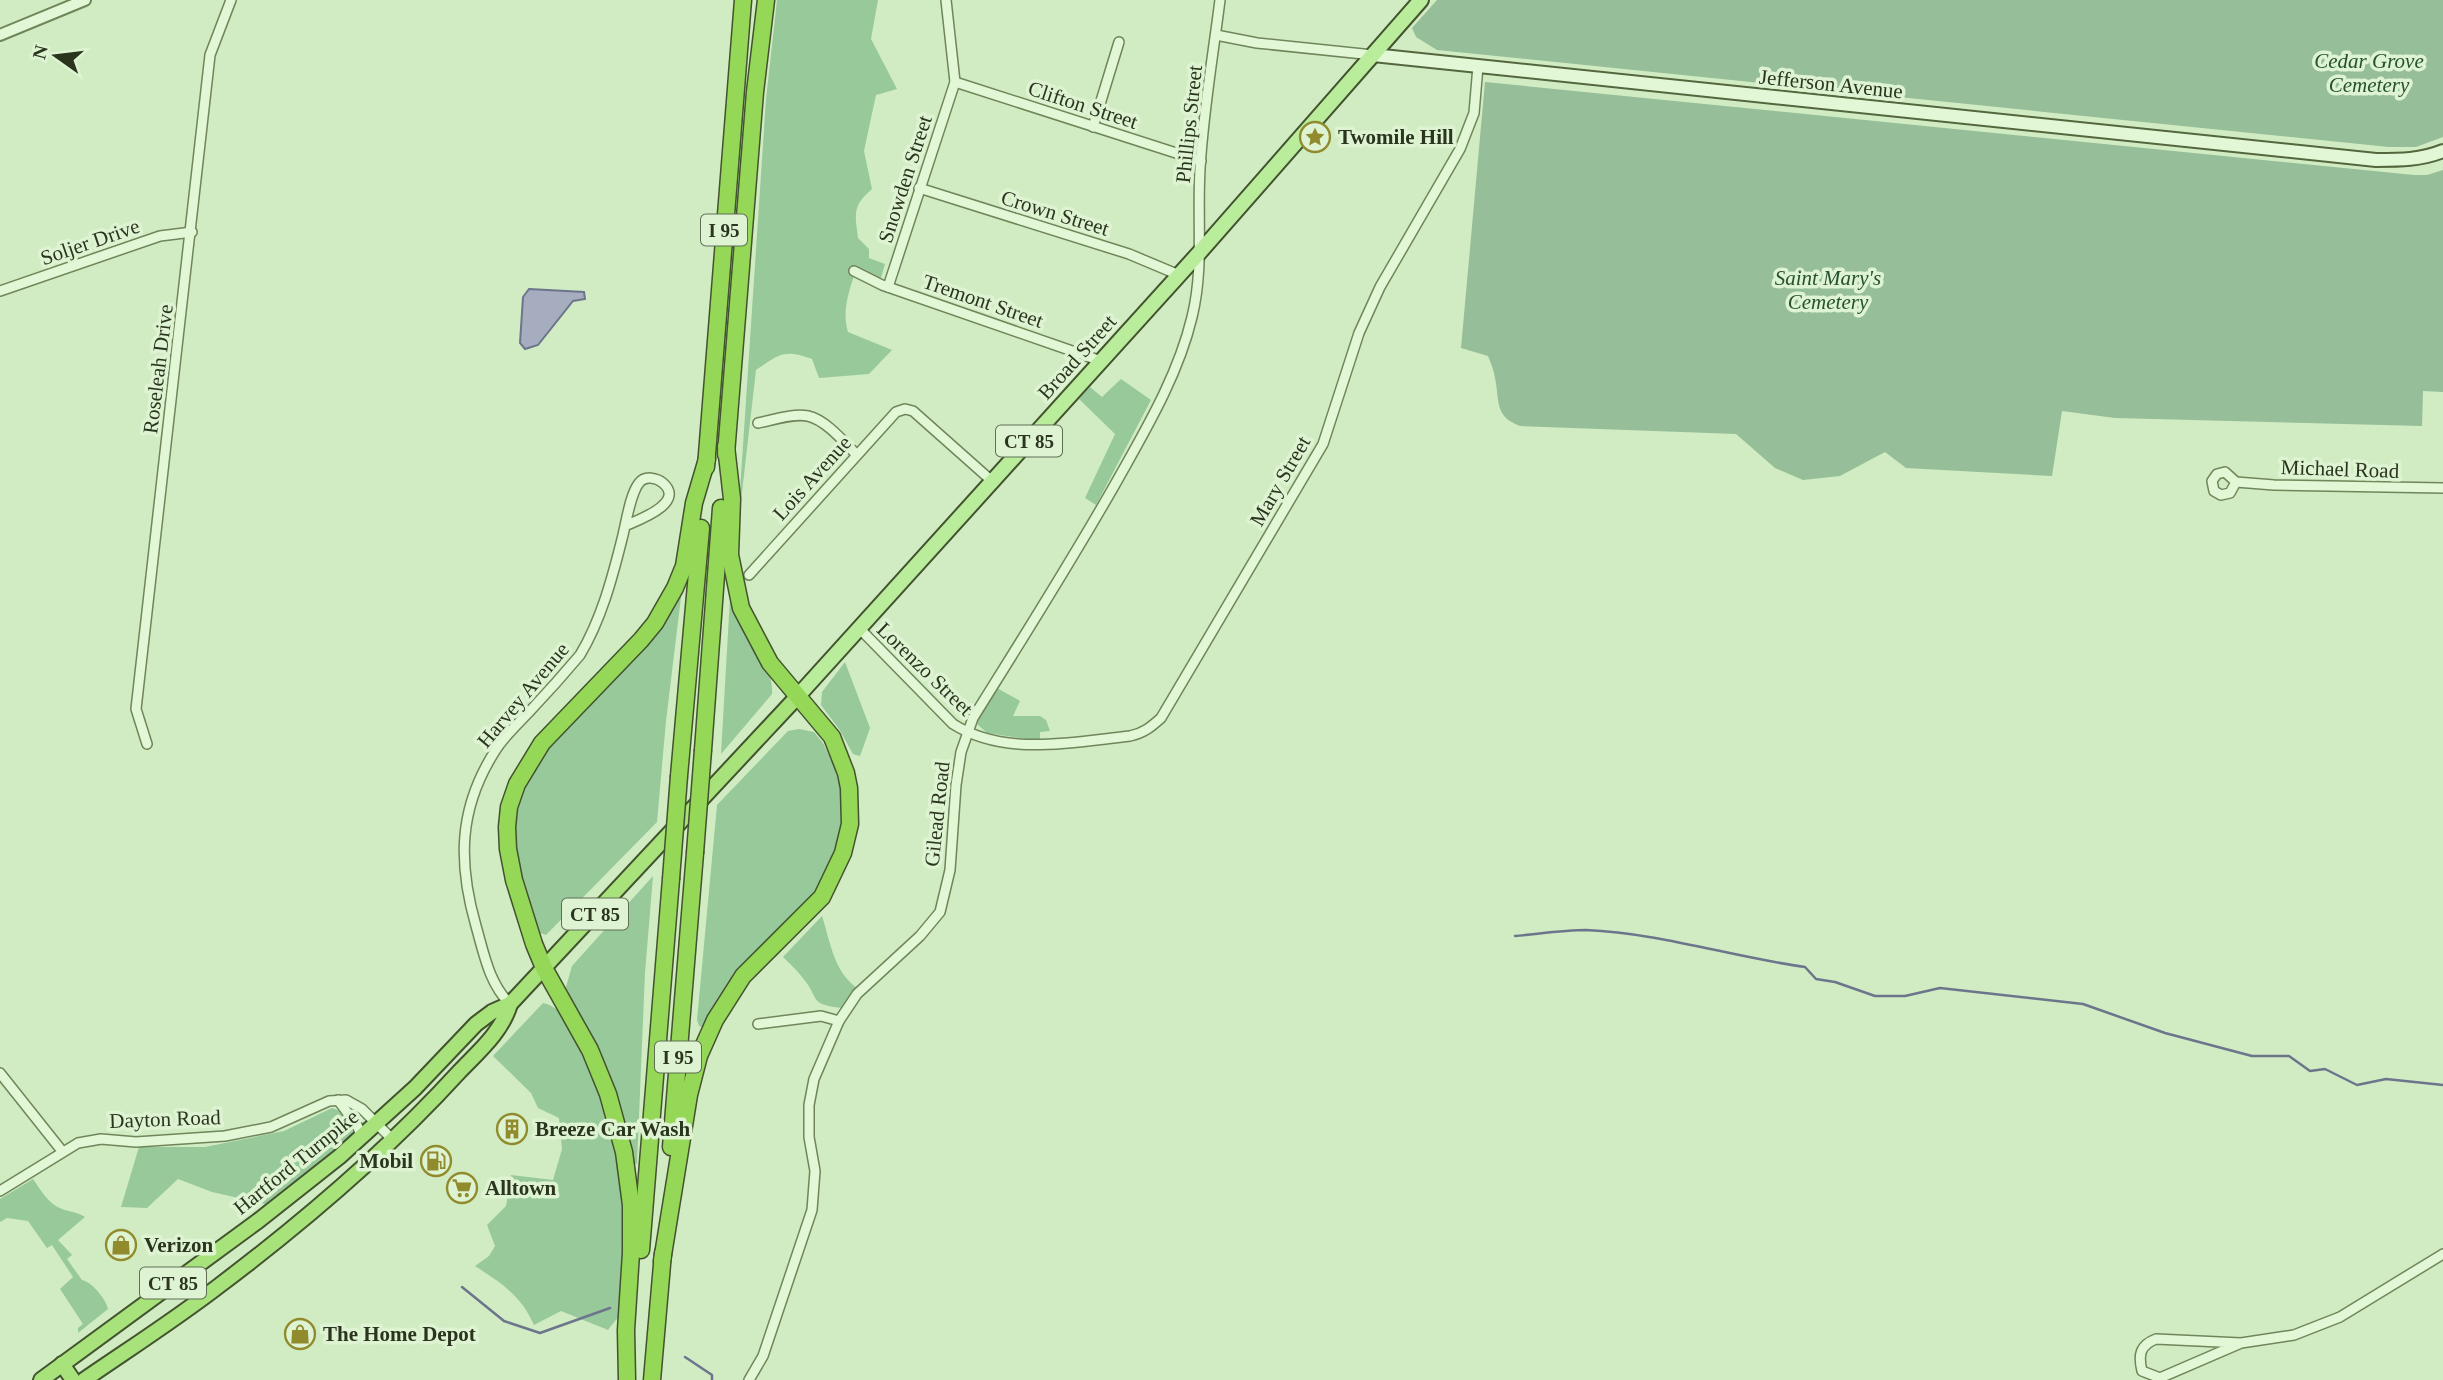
<svg xmlns="http://www.w3.org/2000/svg" width="2443" height="1380" viewBox="0 0 2443 1380" font-family="Georgia,serif">
  <rect width="100%" height="100%" fill="#d1ecc2"/>
  <g fill="#97c99a">
    <path d="M777,0h101l-7,39 26,50 -21,6 -12,56 8,38c-20,17 -17,25 -14,49l11,11v9l16,6 -4,14 -27,-2c-6,18 -12,37 -6,56l44,18 -23,24 -50,4 -7,-19c-28,-10 -32,-5 -56,11l-19,166 29,-437z"/>
    <polygon points="1121,379 1151,400 1096,505 1085,498 1115,434 1079,399 1090,387 1102,397"/>
    <path d="M680,590l1,7 -15,124 -9,101 -111,113 -6,-2c-9,-14 -12,-30 -16,-45 -15,-65 -10,-87 23,-144z"/>
    <path d="M730,598l3,1c12,25 41,67 39,95l-51,60z"/>
    <polygon points="845,662 870,728 860,756 853,754 839,729 821,705 822,692"/>
    <polygon points="997,688 1020,701 1013,716 1040,716 1046,720 1050,731 1040,732 1040,741 987,733 977,724 978,719"/>
    <polygon points="799,729 814,732 823,743 834,766 841,790 843,815 839,844 819,890 722,995 702,1027 699,1026 697,1020 717,805 788,731"/>
    <polygon points="653,876 645,973 637,1164 633,1163 566,987 572,966"/>
    <path d="M822,916c8,25 12,56 35,72l-15,20c-35,-4 -21,-9 -40,-31 -5,-7 -13,-14 -19,-20z"/>
    <path d="M543,1003c21,5 27,24 36,42 38,73 48,143 43,224 -1,11 1,39 -4,48 -2,4 -7,8 -10,13l-47,-19 -27,14c-13,-30 -33,-42 -59,-59l14,-10 6,-10 -8,-21 19,-19 5,-31 42,5 9,-31 -3,-31 -21,-10 -7,-15 -38,-37z"/>
    <path d="M332,1108c12,3 21,14 21,27l-88,69 -53,-12 -34,-13 -31,29 -26,-1 18,-60h66l79,-16z"/>
    <path d="M33,1179c8,11 15,25 29,30 8,3 15,3 23,8l-27,23 14,15 -5,4 15,21c10,2 24,19 26,29l-30,24v-5l5,-4 -23,-35 13,-12 -21,-32 -5,3 -19,-27 -21,-3 -7,4v-23z"/>
  </g>
  <g fill="#96be99">
    <polygon points="1437,0 2443,0 2443,137 2416,147 2389,147 1437,50 1416,37 1412,28"/>
    <path d="M1485,82l929,93h13l16,-5v222l-20,-1 -1,35 -307,-8 -53,-7 -10,65 -146,-8 -21,-16 -45,24 -37,4 -28,-12 -39,-34 -216,-8c-26,-10 -20,-24 -25,-48 -1,-7 -4,-15 -7,-22l-27,-8z"/>
  </g>
  <polygon fill="#a5adbe" stroke="#6c758c" stroke-width="2" points="529,289 584,292 585,299 573,301 538,345 525,349 520,343 523,297"/>
  <g fill="none" stroke-linecap="round" stroke-linejoin="round">
    <g stroke="#6c758c" stroke-width="2.5">
      <path d="M1515,936c23,-2 48,-6 71,-6 74,3 146,27 219,37l11,12 19,3 40,14h30l35,-8 143,16 82,29 87,23h37l21,15 15,-2 32,16 29,-6 57,6"/>
      <polyline points="462,1287 504,1321 540,1333 610,1308"/>
      <polyline points="685,1357 712,1375 712,1380"/>
    </g>
    <g stroke="#70855a" stroke-width="12">
      <g id="minor">
        <polyline points="1216,35 1257,43 1373,55"/>
        <polyline points="955,82 1201,161"/>
        <polyline points="1093,127 1119,42"/>
        <polyline points="919,188 1129,254 1179,275"/>
        <polyline points="854,271 882,285 1101,361"/>
        <polyline points="888,287 955,82 946,0"/>
        <polyline points="0,291 160,236 192,232"/>
        <path d="M758,423c15,-3 35,-10 50,-7 18,4 36,26 48,38"/>
        <polyline points="2236,482 2230,493 2221,495 2214,491 2212,481 2217,474 2225,472 2236,482 2274,485 2443,488"/>
        <polyline points="749,575 896,412 905,409 913,411 993,482"/>
        <path d="M860,629l93,95c52,33 120,18 177,12 14,-3 21,-9 31,-18l162,-274 36,-111 21,-46 80,-138 14,-36 4,-47"/>
        <polyline points="147,744 136,709 210,55 231,0"/>
        <path d="M510,1004c-21,-21 -26,-50 -34,-78 -18,-63 -18,-117 19,-175 9,-15 23,-27 35,-40 17,-18 34,-37 50,-56 21,-35 32,-76 42,-116 4,-15 8,-45 17,-56 6,-8 18,-5 24,0 23,20 -25,37 -38,43"/>
        <polyline points="758,1024 821,1016 839,1021"/>
        <polyline points="0,1073 62,1151"/>
        <polyline points="338,1100 358,1127 361,1138"/>
        <polyline points="0,1191 78,1143 101,1139 136,1142 225,1136 271,1127 329,1101 346,1100 362,1109 394,1141"/>
        <path d="M2241,1343l-81,35 -18,-7c-4,-16 -2,-26 14,-32l85,4 53,-8 46,-18 103,-63"/>
        <path d="M749,1380l14,-24 49,-146 3,-39 -6,-34v-32l5,-26 25,-58 18,-27 63,-58 20,-24 10,-42 6,-85 5,-33 12,-34c51,-82 102,-162 149,-246 27,-48 57,-100 70,-155 12,-48 5,-98 8,-148 3,-56 13,-113 20,-169"/>
      </g>
    </g>
    <g stroke="#70855a" stroke-width="14">
      <polyline id="tertiary" points="0,35 85,0"/>
    </g>
    <g stroke="#54663e" stroke-width="16">
      <path id="secondary" d="M1373,55l1003,105c24,0 45,0 67,-9"/>
    </g>
    <g stroke="#43522f" stroke-width="18">
      <polyline id="primary" points="797,697 1199,253 1421,0"/>
    </g>
    <g stroke="#43522f" stroke-width="18">
      <g id="trunk">
        <polyline points="62,1364 73,1380"/>
        <polyline points="41,1380 258,1221 339,1157 415,1088 476,1024 492,1012 510,1004 797,697"/>
        <path d="M84,1380c45,-31 92,-61 136,-95 86,-65 166,-133 239,-213 19,-20 43,-40 51,-68"/>
      </g>
    </g>
    <g stroke="#43522f" stroke-width="19">
      <g id="motorway">
        <polyline points="726,454 755,92 766,0"/>
        <polyline points="706,467 743,0"/>
        <polyline points="703,750 721,508"/>
        <polyline points="679,776 701,528"/>
        <polyline points="671,1147 695,853"/>
        <polyline points="641,1250 671,879"/>
        <polyline points="662,1261 689,1095 699,1056 715,1020 743,976 822,897 843,853 850,824 849,788 846,773 832,737 770,663 741,608 730,555 732,499 726,446"/>
        <polyline points="627,1380 626,1330 631,1253 631,1205 624,1152 608,1094 590,1050 544,968 534,944 514,880 508,849 507,827 509,807 517,784 542,743 641,640 655,623 675,588 684,566 694,503 707,459"/>
        <polyline points="652,1380 663,1253"/>
      </g>
    </g>
    <use href="#minor" stroke="#e1f7d5" stroke-width="9"/>
    <use href="#tertiary" stroke="#e1f7d5" stroke-width="10"/>
    <use href="#secondary" stroke="#e1f7d5" stroke-width="12"/>
    <use href="#primary" stroke="#b9ed9c" stroke-width="14"/>
    <use href="#trunk" stroke="#a7e27a" stroke-width="14"/>
    <use href="#motorway" stroke="#95d757" stroke-width="16"/>
    <g stroke="#43522f" stroke-width="19" stroke-linecap="butt">
      <g id="motorway-bridge">
        <polyline points="695,853 703,750"/>
        <polyline points="671,879 679,776"/>
      </g>
    </g>
    <use href="#motorway-bridge" stroke="#95d757" stroke-width="16"/>
  </g>
  <defs>
    <g id="sight-ring" transform="scale(1.575)"><circle r="9.5" fill="#ddf3d2" stroke="#918b2d" stroke-width="1.5"/><path d="M0-6L1.8-2.2L6-1.7L2.9 1.2L3.7 5.4L0 3.3L-3.7 5.4L-2.9 1.2L-6-1.7L-1.8-2.2Z" fill="#918b2d"/></g>
    <g id="building-ring" transform="scale(1.575)"><circle r="9.5" fill="#ddf3d2" stroke="#918b2d" stroke-width="1.5"/><path d="M-4-6H4V6H1V3H-1V6H-4ZM-2.5-4.3h1.7v1.8h-1.7ZM.8-4.3h1.7v1.8H.8ZM-2.5-1h1.7V.8h-1.7ZM.8-1h1.7V.8H.8Z" fill="#918b2d"/></g>
    <g id="fuel-ring" transform="scale(1.575)"><circle r="9.5" fill="#ddf3d2" stroke="#918b2d" stroke-width="1.5"/><path d="M-5.5-6h7V0h2V4h1.3V-2.5L3-4.5l.8-.8L6-3V5H2.5V1h-1V6h-7ZM-4.2-4.7v3.2H.2V-4.7Z" fill="#918b2d"/></g>
    <g id="supermarket-ring" transform="scale(1.575)"><circle r="9.5" fill="#ddf3d2" stroke="#918b2d" stroke-width="1.5"/><path d="M-6-5.5h2.5l.6 2H6L4.5 2H-2.5L-4.4-4H-6ZM-1.5 3.2a1.3 1.3 0 1 0 .1 0ZM3 3.2a1.3 1.3 0 1 0 .1 0Z" fill="#918b2d"/></g>
    <g id="shop-ring" transform="scale(1.575)"><circle r="9.5" fill="#ddf3d2" stroke="#918b2d" stroke-width="1.5"/><path d="M-5-2.5h2.3a2.7 3.5 0 0 1 5.4 0H5L5.5 6h-11ZM-1.5-2.5h3a1.5 2.3 0 0 0-3 0Z" fill="#918b2d"/></g>
  </defs>
  <g fill-rule="evenodd">
    <use href="#sight-ring" x="1315" y="137"/>
    <use href="#building-ring" x="512" y="1129"/>
    <use href="#fuel-ring" x="436" y="1161"/>
    <use href="#supermarket-ring" x="462" y="1188"/>
    <use href="#shop-ring" x="121" y="1245"/>
    <use href="#shop-ring" x="300" y="1334"/>
  </g>
  <g text-anchor="middle" stroke-width="7" stroke-linejoin="round" paint-order="stroke">
    <g fill="#ddf3d2" stroke="#606e54" stroke-width="2">
      <rect x="701" y="214.5" width="46" height="31" rx="5"/>
      <rect x="996" y="425.5" width="66" height="31" rx="5"/>
      <rect x="562" y="898.5" width="66" height="31" rx="5"/>
      <rect x="655" y="1041.5" width="46" height="31" rx="5"/>
      <rect x="140" y="1267.5" width="66" height="31" rx="5"/>
    </g>
    <g font-size="19" font-weight="bold" fill="#2b351e">
      <text x="724" y="237">I 95</text>
      <text x="1029" y="448">CT 85</text>
      <text x="595" y="921">CT 85</text>
      <text x="678" y="1064">I 95</text>
      <text x="173" y="1290">CT 85</text>
    </g>
    <g font-size="21" font-style="italic" fill="#25512e" stroke="#ddf3d2">
      <text x="2369" y="68">Cedar Grove<tspan x="2369" dy="24">Cemetery</tspan></text>
      <text x="1828" y="285">Saint Mary's<tspan x="1828" dy="24">Cemetery</tspan></text>
    </g>
    <g font-size="21" fill="#2b351e" stroke="#ddf3d2">
      <text transform="translate(1831 84) rotate(6)" y="7">Jefferson Avenue</text>
      <text transform="translate(1083 105) rotate(18)" y="7">Clifton Street</text>
      <text transform="translate(1189 124) rotate(-84)" y="7">Phillips Street</text>
      <text transform="translate(905 179) rotate(-72)" y="7">Snowden Street</text>
      <text transform="translate(1055 213) rotate(17)" y="7">Crown Street</text>
      <text transform="translate(90 242) rotate(-19)" y="7">Soljer Drive</text>
      <text transform="translate(983 301) rotate(19)" y="7">Tremont Street</text>
      <text transform="translate(1077 357) rotate(-48)" y="7">Broad Street</text>
      <text transform="translate(158 369) rotate(-83)" y="7">Roseleah Drive</text>
      <text transform="translate(2340 469) rotate(2)" y="7">Michael Road</text>
      <text transform="translate(812 478) rotate(-48)" y="7">Lois Avenue</text>
      <text transform="translate(1280 481) rotate(-60)" y="7">Mary Street</text>
      <text transform="translate(925 669) rotate(44)" y="7">Lorenzo Street</text>
      <text transform="translate(523 695) rotate(-50)" y="7">Harvey Avenue</text>
      <text transform="translate(937 814) rotate(-84)" y="7">Gilead Road</text>
      <text transform="translate(165 1119) rotate(-2)" y="7">Dayton Road</text>
      <text transform="translate(296 1162) rotate(-39)" y="7">Hartford Turnpike</text>
    </g>
    <g font-size="21" font-weight="bold" fill="#2b351e" stroke="#ddf3d2" text-anchor="start">
      <text x="1338" y="144">Twomile Hill</text>
      <text x="535" y="1136">Breeze Car Wash</text>
      <text x="413" y="1168" text-anchor="end">Mobil</text>
      <text x="485" y="1195">Alltown</text>
      <text x="144" y="1252">Verizon</text>
      <text x="323" y="1341">The Home Depot</text>
    </g>
  </g>
  <g transform="translate(56 56) rotate(284)" stroke="#ddf3d2" stroke-width="5" paint-order="stroke">
  <path d="M0-5L12 26L0 18L-12 26Z" fill="#2b351e"/>
  <text y="-10" font-size="19" font-weight="bold" text-anchor="middle" fill="#2b351e">N</text>
  </g>
</svg>
